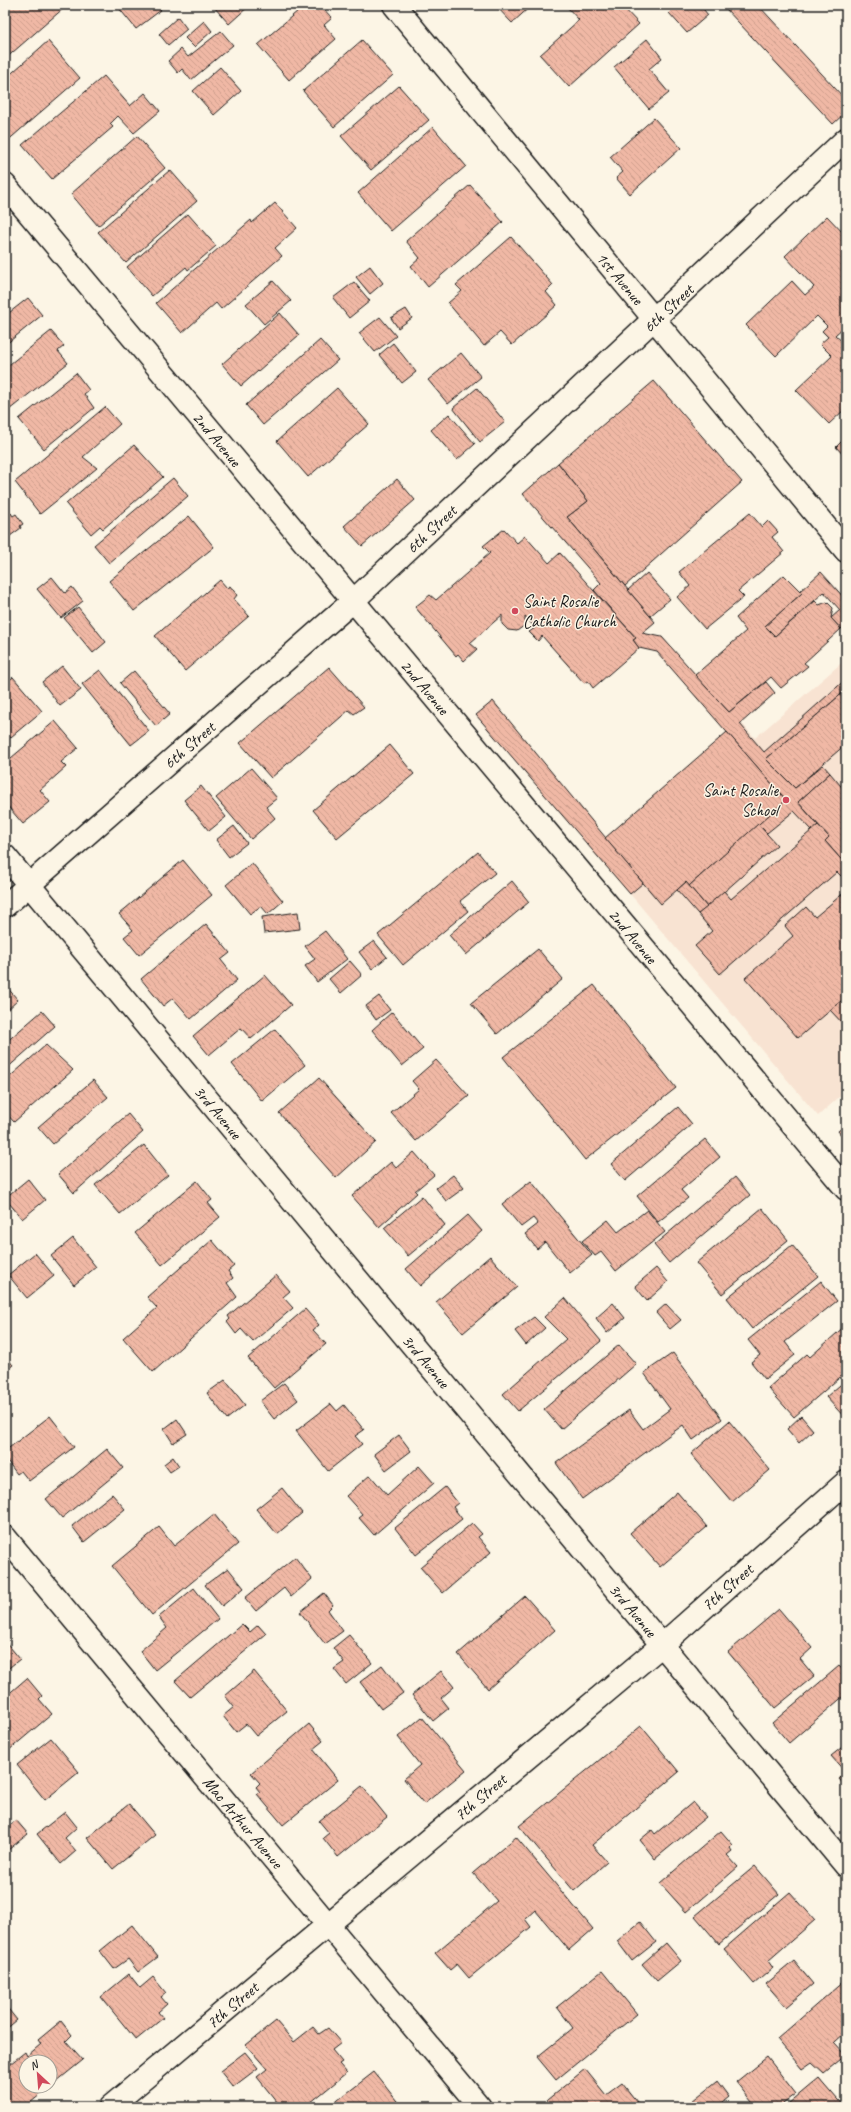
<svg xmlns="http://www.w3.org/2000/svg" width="851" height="2112" viewBox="0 0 851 2112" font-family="Caveat,sans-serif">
  <defs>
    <pattern id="building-back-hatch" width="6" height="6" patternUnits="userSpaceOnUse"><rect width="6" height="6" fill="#f0b8a5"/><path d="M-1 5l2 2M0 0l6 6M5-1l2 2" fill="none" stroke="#cd9e8d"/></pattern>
  </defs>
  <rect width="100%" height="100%" fill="#fcf5e5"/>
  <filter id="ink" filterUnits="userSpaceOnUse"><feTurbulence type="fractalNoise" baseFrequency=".025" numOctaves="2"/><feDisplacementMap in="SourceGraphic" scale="8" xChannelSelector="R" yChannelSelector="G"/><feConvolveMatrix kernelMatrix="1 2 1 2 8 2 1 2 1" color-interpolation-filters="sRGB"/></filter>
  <g filter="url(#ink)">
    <polygon fill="#f8e3d2" points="846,659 846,1091 818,1116 592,849 740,721 755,738"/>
    <g fill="url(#building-back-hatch)" stroke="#1c1c1c" fill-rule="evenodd">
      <polygon points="10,5 64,5 65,7 5,59 5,9"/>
      <polygon points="121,5 157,5 161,10 136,29 118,7"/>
      <polygon points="217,5 250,5 229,24 214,7"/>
      <polygon points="305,5 320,5 332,18 324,25 336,39 289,80 258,45"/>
      <polygon points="495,5 532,5 512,23"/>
      <polygon points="570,5 621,5 639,24 569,87 540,55 579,20 567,7"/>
      <polygon points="677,5 700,5 708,15 687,33 669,13"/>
      <polygon points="731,5 758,5 846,100 846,112 833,124 726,9"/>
      <polygon points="178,17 187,29 168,45 159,34"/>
      <polygon points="204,21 212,31 194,47 185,38"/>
      <polygon points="221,31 233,45 191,80 182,69 178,73 168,61 181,49 188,57"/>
      <polygon points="647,39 662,58 649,69 669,93 649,109 614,67"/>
      <polygon points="362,40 393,75 334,127 303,91"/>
      <polygon points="48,41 80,78 5,143 5,79"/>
      <polygon points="220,67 241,91 214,115 193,91"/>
      <polygon points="104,76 130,106 145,93 160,111 134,133 118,116 110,124 113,127 52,179 22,145"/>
      <polygon points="399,86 429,120 371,170 341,136"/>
      <polygon points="654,118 681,148 630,194 616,178 623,172 610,157"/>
      <polygon points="433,127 466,166 391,231 358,193"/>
      <polygon points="137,136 165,168 98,226 71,194"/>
      <polygon points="170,170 197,201 126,263 98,232"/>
      <polygon points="470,185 503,222 428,287 411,266 420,258 406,241"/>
      <polygon points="275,203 297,228 275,248 282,256 221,309 216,303 182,333 156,303 251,220 252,223"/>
      <polygon points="188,214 216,246 188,270 186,267 152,296 127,267"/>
      <polygon points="827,216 846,236 846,325 835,335 845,344 846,343 846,408 829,424 796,390 832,356 820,344 828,337 822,331 827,326 817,316 776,356 746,325 792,281 805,295 814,287 785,256"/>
      <polygon points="511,237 553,285 546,292 557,305 512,345 500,332 484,346 448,303 462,291 456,285"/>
      <polygon points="370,266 383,283 370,294 356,277"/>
      <polygon points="273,281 291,301 264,324 246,304"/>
      <polygon points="354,282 370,301 349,318 333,298"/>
      <polygon points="28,298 42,315 5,345 5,316"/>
      <polygon points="406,309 412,318 398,328 391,318"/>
      <polygon points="280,313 299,335 241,386 222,364"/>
      <polygon points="380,317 396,336 375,352 359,333"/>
      <polygon points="51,331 64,346 58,351 68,363 9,410 5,406 5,368"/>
      <polygon points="320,340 338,360 263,425 246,405"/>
      <polygon points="393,343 416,372 402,383 379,355"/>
      <polygon points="461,353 481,377 448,404 428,380"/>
      <polygon points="76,373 89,390 84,394 94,408 44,449 19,419"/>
      <polygon points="654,381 742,482 625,586 567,517 588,501 558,463"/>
      <polygon points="337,388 369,424 308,477 277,441"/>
      <polygon points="477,388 505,422 480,442 453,408"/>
      <polygon points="105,407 120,424 83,457 97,468 40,514 15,482"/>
      <polygon points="449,414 475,444 457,460 431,430"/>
      <polygon points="846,437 846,458 836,447"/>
      <polygon points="134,445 163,477 103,529 100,526 91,534 66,504"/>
      <polygon points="558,463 588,501 567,517 655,622 642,633 662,637 729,712 766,682 775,693 740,724 764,752 846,679 846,690 766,759 795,788 823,765 830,773 798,802 818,825 812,830 794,811 767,833 758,824 786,800 657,652 639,648 633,640 636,638 594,590 601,583 523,494"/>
      <polygon points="173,478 188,496 109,563 94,545"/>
      <polygon points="397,479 415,500 362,546 344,526"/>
      <polygon points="11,513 13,516 16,514 23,524 20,526 21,528 6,539 5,517"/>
      <polygon points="750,513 762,527 768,521 778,532 772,537 784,552 738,591 744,597 705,629 677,597 690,586 679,572"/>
      <polygon points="189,516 214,547 134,611 109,581"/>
      <polygon points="504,529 517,543 525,536 549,563 560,553 636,638 633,640 639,648 593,688 588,681 584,683 542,636 538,641 529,632 535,628 525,616 525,625 517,631 508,630 502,624 502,615 470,643 477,649 464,661 458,654 456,656 415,607 430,595 436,600 490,553 483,546"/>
      <polygon points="821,572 846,600 846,625 841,629 831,618 840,610 824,592 775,636 765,626 802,593 800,591"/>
      <polygon points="647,573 670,599 650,616 628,590"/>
      <polygon points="784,575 802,593 765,626 775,636 815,601 819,605 827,602 833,608 831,618 841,629 804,663 808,666 781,688 771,677 729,712 695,675 746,631 736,618"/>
      <polygon points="52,577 65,593 72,587 83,601 61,618 37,589"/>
      <polygon points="220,580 227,588 230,586 237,595 234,599 249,616 185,671 155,636"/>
      <polygon points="78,607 106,642 93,653 64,618"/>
      <polygon points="62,666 81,690 60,706 42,682"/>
      <polygon points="329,667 364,707 354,714 349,710 271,778 240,743"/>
      <polygon points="100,670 149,731 131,745 82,684"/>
      <polygon points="134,671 170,714 156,726 120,683"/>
      <polygon points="13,677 42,711 5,742 5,684"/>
      <polygon points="846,690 846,744 795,788 766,759"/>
      <polygon points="493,701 643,883 630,894 476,715"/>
      <polygon points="55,721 78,748 61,762 66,767 40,790 50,802 23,824 5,803 5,763"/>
      <polygon points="727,732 786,800 689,886 686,882 661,904 605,838"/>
      <polygon points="390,745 414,774 337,838 313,810"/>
      <polygon points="251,768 277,798 266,807 275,818 251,839 216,798"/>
      <polygon points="830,773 846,792 846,865 825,841 829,837 798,802"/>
      <polygon points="201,786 226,817 209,831 184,800"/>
      <polygon points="758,824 777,845 707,907 689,886"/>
      <polygon points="818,825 829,837 825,841 846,865 846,872 841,876 837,872 720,974 695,946 712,931 698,914 724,891 731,899"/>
      <polygon points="234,826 247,843 229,857 216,840"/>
      <polygon points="478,852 495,873 460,901 468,911 403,965 378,935"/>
      <polygon points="183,860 212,895 139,955 124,937 133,930 119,914"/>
      <polygon points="252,863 283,901 268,914 261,906 250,914 226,885"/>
      <polygon points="512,881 529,902 466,955 449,935"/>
      <polygon points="686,882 707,907 698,914 677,890"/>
      <polygon points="846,891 846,997 798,1038 745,978 793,936 785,926 806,907 815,917"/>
      <polygon points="298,912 300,929 264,933 262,917"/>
      <polygon points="206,924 230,953 221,960 237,980 191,1019 173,998 163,1006 141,979"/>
      <polygon points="325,931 347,959 317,982 305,966 315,959 305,946"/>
      <polygon points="374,941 387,957 372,969 359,952"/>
      <polygon points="538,949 563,979 497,1034 471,1003"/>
      <polygon points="350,961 362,975 341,993 329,979"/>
      <polygon points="265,975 291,1005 251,1039 241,1028 209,1055 193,1036"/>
      <polygon points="5,985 18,1000 5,1012"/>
      <polygon points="594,985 676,1088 585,1160 503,1057"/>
      <polygon points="379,996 390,1010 376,1020 366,1006"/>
      <polygon points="846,997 846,1025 845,1026 830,1010"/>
      <polygon points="42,1011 55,1026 5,1070 5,1043"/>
      <polygon points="392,1012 423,1049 402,1066 372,1030"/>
      <polygon points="275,1029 305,1065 262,1101 232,1064"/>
      <polygon points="46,1045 73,1070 14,1122 5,1112 8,1110 5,1106 5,1081"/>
      <polygon points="436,1060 469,1096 416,1141 391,1113 419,1089 412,1081"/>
      <polygon points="319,1078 376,1142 336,1178 279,1113"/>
      <polygon points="93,1080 108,1097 53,1144 38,1127"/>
      <polygon points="678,1107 692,1124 625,1181 611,1164"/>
      <polygon points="128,1114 143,1132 74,1193 58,1174"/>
      <polygon points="846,1125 846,1141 838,1131"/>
      <polygon points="705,1139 720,1157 681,1190 688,1198 658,1222 637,1196"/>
      <polygon points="144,1145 168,1175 120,1214 95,1185"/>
      <polygon points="414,1152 434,1175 415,1191 417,1193 379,1227 352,1196 391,1162 396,1168"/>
      <polygon points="453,1175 464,1188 446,1201 436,1188"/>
      <polygon points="735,1177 750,1195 669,1263 654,1245"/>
      <polygon points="28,1179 45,1200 22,1219 5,1198"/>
      <polygon points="197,1181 212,1200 208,1203 220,1217 162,1265 135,1233"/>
      <polygon points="531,1181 592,1255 570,1273 545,1242 537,1249 525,1234 538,1224 533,1218 521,1227 502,1204"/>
      <polygon points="422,1196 445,1225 408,1256 384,1228"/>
      <polygon points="762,1208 788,1240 722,1294 696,1263"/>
      <polygon points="647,1210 665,1232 616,1271 601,1252 595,1256 582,1241 608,1220 618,1232"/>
      <polygon points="468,1215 482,1231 420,1286 406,1269"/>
      <polygon points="73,1238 96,1267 74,1285 51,1256"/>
      <polygon points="212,1240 234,1266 228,1271 233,1278 227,1283 237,1297 153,1372 123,1338 157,1308 147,1297"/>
      <polygon points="792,1245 818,1276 752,1329 727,1298"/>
      <polygon points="35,1253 54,1276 27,1298 8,1275"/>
      <polygon points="490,1256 517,1287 463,1333 436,1302"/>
      <polygon points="656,1268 668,1282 647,1301 635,1286"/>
      <polygon points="276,1275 290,1291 283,1297 293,1308 253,1342 241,1329 236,1334 227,1322 230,1319 228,1316"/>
      <polygon points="821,1281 837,1301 785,1342 795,1355 765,1379 751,1362 760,1355 748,1340"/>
      <polygon points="565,1298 601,1341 518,1411 503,1394 566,1339 544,1317"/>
      <polygon points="613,1303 625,1318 607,1333 596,1318"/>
      <polygon points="666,1304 681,1320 670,1329 656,1313"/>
      <polygon points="305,1309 319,1325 313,1330 326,1344 274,1388 248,1358"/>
      <polygon points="534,1317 545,1328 526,1345 515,1331"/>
      <polygon points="846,1325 846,1372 794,1417 768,1388 807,1354 810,1357"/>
      <polygon points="619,1345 636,1364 561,1429 544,1409"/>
      <polygon points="673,1353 722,1419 693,1440 683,1425 582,1499 556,1463 629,1410 643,1429 670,1409 644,1373"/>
      <polygon points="5,1356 13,1365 5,1371"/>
      <polygon points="225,1380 245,1405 227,1419 207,1393"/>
      <polygon points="846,1380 846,1419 826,1397"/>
      <polygon points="284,1383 298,1400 274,1419 260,1401"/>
      <polygon points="331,1404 337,1411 344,1405 364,1430 355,1436 362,1444 328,1471 296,1431"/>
      <polygon points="50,1416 74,1447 29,1481 21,1471 17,1474 5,1458 5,1451"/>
      <polygon points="801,1416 813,1430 799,1443 787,1429"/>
      <polygon points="177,1419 187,1434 173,1443 164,1429"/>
      <polygon points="729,1421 770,1470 732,1502 691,1454"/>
      <polygon points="399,1435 411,1451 386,1470 374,1454"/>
      <polygon points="107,1449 123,1468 62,1518 46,1499"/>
      <polygon points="173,1457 179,1466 170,1472 164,1464"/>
      <polygon points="419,1466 434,1483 374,1535 359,1518 363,1515 346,1496 370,1475 387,1495"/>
      <polygon points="445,1487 458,1503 453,1507 462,1519 416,1555 395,1528"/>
      <polygon points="282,1488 302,1513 277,1534 256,1509"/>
      <polygon points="677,1492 707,1527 660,1567 630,1533"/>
      <polygon points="112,1494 125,1509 84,1542 72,1526"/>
      <polygon points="214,1514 238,1544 152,1615 112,1566 159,1527 174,1546"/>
      <polygon points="472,1523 482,1534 478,1537 491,1552 443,1593 420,1567"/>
      <polygon points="295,1557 312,1579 291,1597 284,1588 256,1611 245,1598"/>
      <polygon points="228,1568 244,1588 222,1606 205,1585"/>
      <polygon points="194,1588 218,1619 155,1670 140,1651 167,1628 159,1617"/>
      <polygon points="324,1593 333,1605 328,1610 343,1631 325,1644 300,1612"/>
      <polygon points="525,1596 555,1630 488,1689 458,1654"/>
      <polygon points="779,1609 812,1648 800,1659 814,1676 775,1708 728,1652"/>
      <polygon points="242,1624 250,1632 258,1625 266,1634 190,1697 175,1681"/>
      <polygon points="349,1635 372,1663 346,1684 334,1669 344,1662 333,1648"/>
      <polygon points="5,1641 20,1659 5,1671"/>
      <polygon points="382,1665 403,1693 381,1709 360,1682"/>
      <polygon points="839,1666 844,1671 846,1670 846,1694 789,1743 772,1723"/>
      <polygon points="254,1671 287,1711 256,1736 246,1724 236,1732 223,1716 234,1707 225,1696"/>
      <polygon points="441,1671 454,1687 441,1698 449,1708 433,1721 412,1695"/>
      <polygon points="27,1678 42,1696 39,1699 52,1714 8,1751 5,1747 5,1697"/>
      <polygon points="422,1717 466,1770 424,1804 404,1779 420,1765 398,1737"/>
      <polygon points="309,1724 323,1741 313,1749 338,1780 283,1825 257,1794 260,1792 256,1787 260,1783 251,1773"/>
      <polygon points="641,1726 679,1772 592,1845 607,1862 574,1891 519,1826"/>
      <polygon points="51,1738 79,1772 45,1800 17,1765"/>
      <polygon points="846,1744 846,1787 839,1779 846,1773 831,1756"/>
      <polygon points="362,1786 387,1817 338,1857 323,1838 329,1833 319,1821"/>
      <polygon points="693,1802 706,1817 655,1859 640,1840 652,1830 655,1834"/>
      <polygon points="129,1804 155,1835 113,1869 87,1838"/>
      <polygon points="65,1812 77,1827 65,1838 76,1851 61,1864 37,1834"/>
      <polygon points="16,1820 28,1834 8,1850 5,1846 5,1829"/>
      <polygon points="721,1831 733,1845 730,1848 732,1851 727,1855 738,1867 686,1912 660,1883"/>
      <polygon points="516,1837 593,1929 569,1950 535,1910 525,1919 531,1927 469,1978 457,1964 450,1970 435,1953 497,1901 473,1873"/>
      <polygon points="755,1866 779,1894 719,1944 695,1916"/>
      <polygon points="790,1892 815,1920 768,1961 773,1968 754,1984 724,1949"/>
      <polygon points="640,1922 656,1942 632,1961 617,1941"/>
      <polygon points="132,1925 158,1957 138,1972 128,1959 114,1969 100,1951"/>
      <polygon points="666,1943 681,1961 657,1981 642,1964"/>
      <polygon points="794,1961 813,1984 786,2007 766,1984"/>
      <polygon points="602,1971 637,2014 556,2080 537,2057 573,2028 557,2007"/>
      <polygon points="129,1974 140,1988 153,1977 166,1993 161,1997 167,2004 158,2012 163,2018 136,2040 101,1997"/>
      <polygon points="846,1979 846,2031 834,2042 846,2055 824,2073 812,2062 802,2069 777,2039"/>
      <polygon points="5,2005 17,2020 5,2030"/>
      <path d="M61,2021l11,14 -6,6 17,19 -58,47h-20v-39l20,-16 2,4 14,-12 -3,-4zM26,2062h24v24h-24z"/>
      <polygon points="276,2021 294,2042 313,2027 319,2034 328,2028 341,2043 332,2050 342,2062 339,2064 347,2073 305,2107 281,2107 257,2077 267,2069 246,2045"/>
      <polygon points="245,2052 258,2068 233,2087 220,2071"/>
      <polygon points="767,2057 796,2094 779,2107 756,2107 736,2082"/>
      <polygon points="585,2069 606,2095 622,2083 641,2107 553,2107 547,2100"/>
      <polygon points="374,2072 400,2105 397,2107 329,2107"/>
      <polygon points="819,2078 844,2107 791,2107 788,2104"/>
      <polygon points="717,2081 729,2097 717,2107 697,2107 692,2101"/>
    </g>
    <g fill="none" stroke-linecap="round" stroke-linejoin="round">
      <g stroke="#1c1c1c" stroke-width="25">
        <g id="minor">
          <polyline points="394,5 846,551"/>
          <polyline points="5,185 846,1189"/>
          <polyline points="5,856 846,1866"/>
          <polyline points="5,906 353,601 846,139"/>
          <polyline points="5,1537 480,2107"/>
          <polyline points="110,2107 662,1645 846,1482"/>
        </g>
      </g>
      <use href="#minor" stroke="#fcf5e5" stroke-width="22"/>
    </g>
  </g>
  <g fill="#d1495b" stroke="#fcf5e5" stroke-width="1.5">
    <circle cx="515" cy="611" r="4"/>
    <circle cx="786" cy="800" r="4"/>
  </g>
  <g text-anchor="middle" stroke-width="3" stroke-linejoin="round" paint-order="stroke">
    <g font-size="17" fill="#1c1c1c" stroke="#fcf5e5">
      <text transform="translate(620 278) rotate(50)" y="6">1st Avenue</text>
      <text transform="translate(668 308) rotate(-43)" y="6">6th Street</text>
      <text transform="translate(217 439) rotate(50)" y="6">2nd Avenue</text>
      <text transform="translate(431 529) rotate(-43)" y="6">6th Street</text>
      <text transform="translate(425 687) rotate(50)" y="6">2nd Avenue</text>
      <text transform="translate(189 745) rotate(-41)" y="6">6th Street</text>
      <text transform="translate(633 936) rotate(50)" y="6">2nd Avenue</text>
      <text transform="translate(218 1112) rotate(50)" y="6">3rd Avenue</text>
      <text transform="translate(426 1361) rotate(50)" y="6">3rd Avenue</text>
      <text transform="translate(727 1587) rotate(-41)" y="6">7th Street</text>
      <text transform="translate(633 1610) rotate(50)" y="6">3rd Avenue</text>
      <text transform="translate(480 1797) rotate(-40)" y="6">7th Street</text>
      <text transform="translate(243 1822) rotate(50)" y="6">Mac Arthur Avenue</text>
      <text transform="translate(232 2005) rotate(-40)" y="6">7th Street</text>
    </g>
    <g font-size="17" fill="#1c1c1c" stroke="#fcf5e5" text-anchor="start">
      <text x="523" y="607">Saint Rosalie<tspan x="523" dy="20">Catholic Church</tspan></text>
      <text x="778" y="796" text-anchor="end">Saint Rosalie<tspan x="778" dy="20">School</tspan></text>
    </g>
  </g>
  <rect width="851" height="2112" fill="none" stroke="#fcf5e5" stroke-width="20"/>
  <rect x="10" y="10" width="831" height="2092" fill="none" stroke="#1c1c1c" stroke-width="1.5" filter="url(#ink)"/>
  <g transform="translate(38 2074) rotate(334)"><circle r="19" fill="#fcf5e5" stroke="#a29e95"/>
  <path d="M0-3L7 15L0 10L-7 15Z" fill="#d1495b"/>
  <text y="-6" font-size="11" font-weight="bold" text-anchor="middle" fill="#1c1c1c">N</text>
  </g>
</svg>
